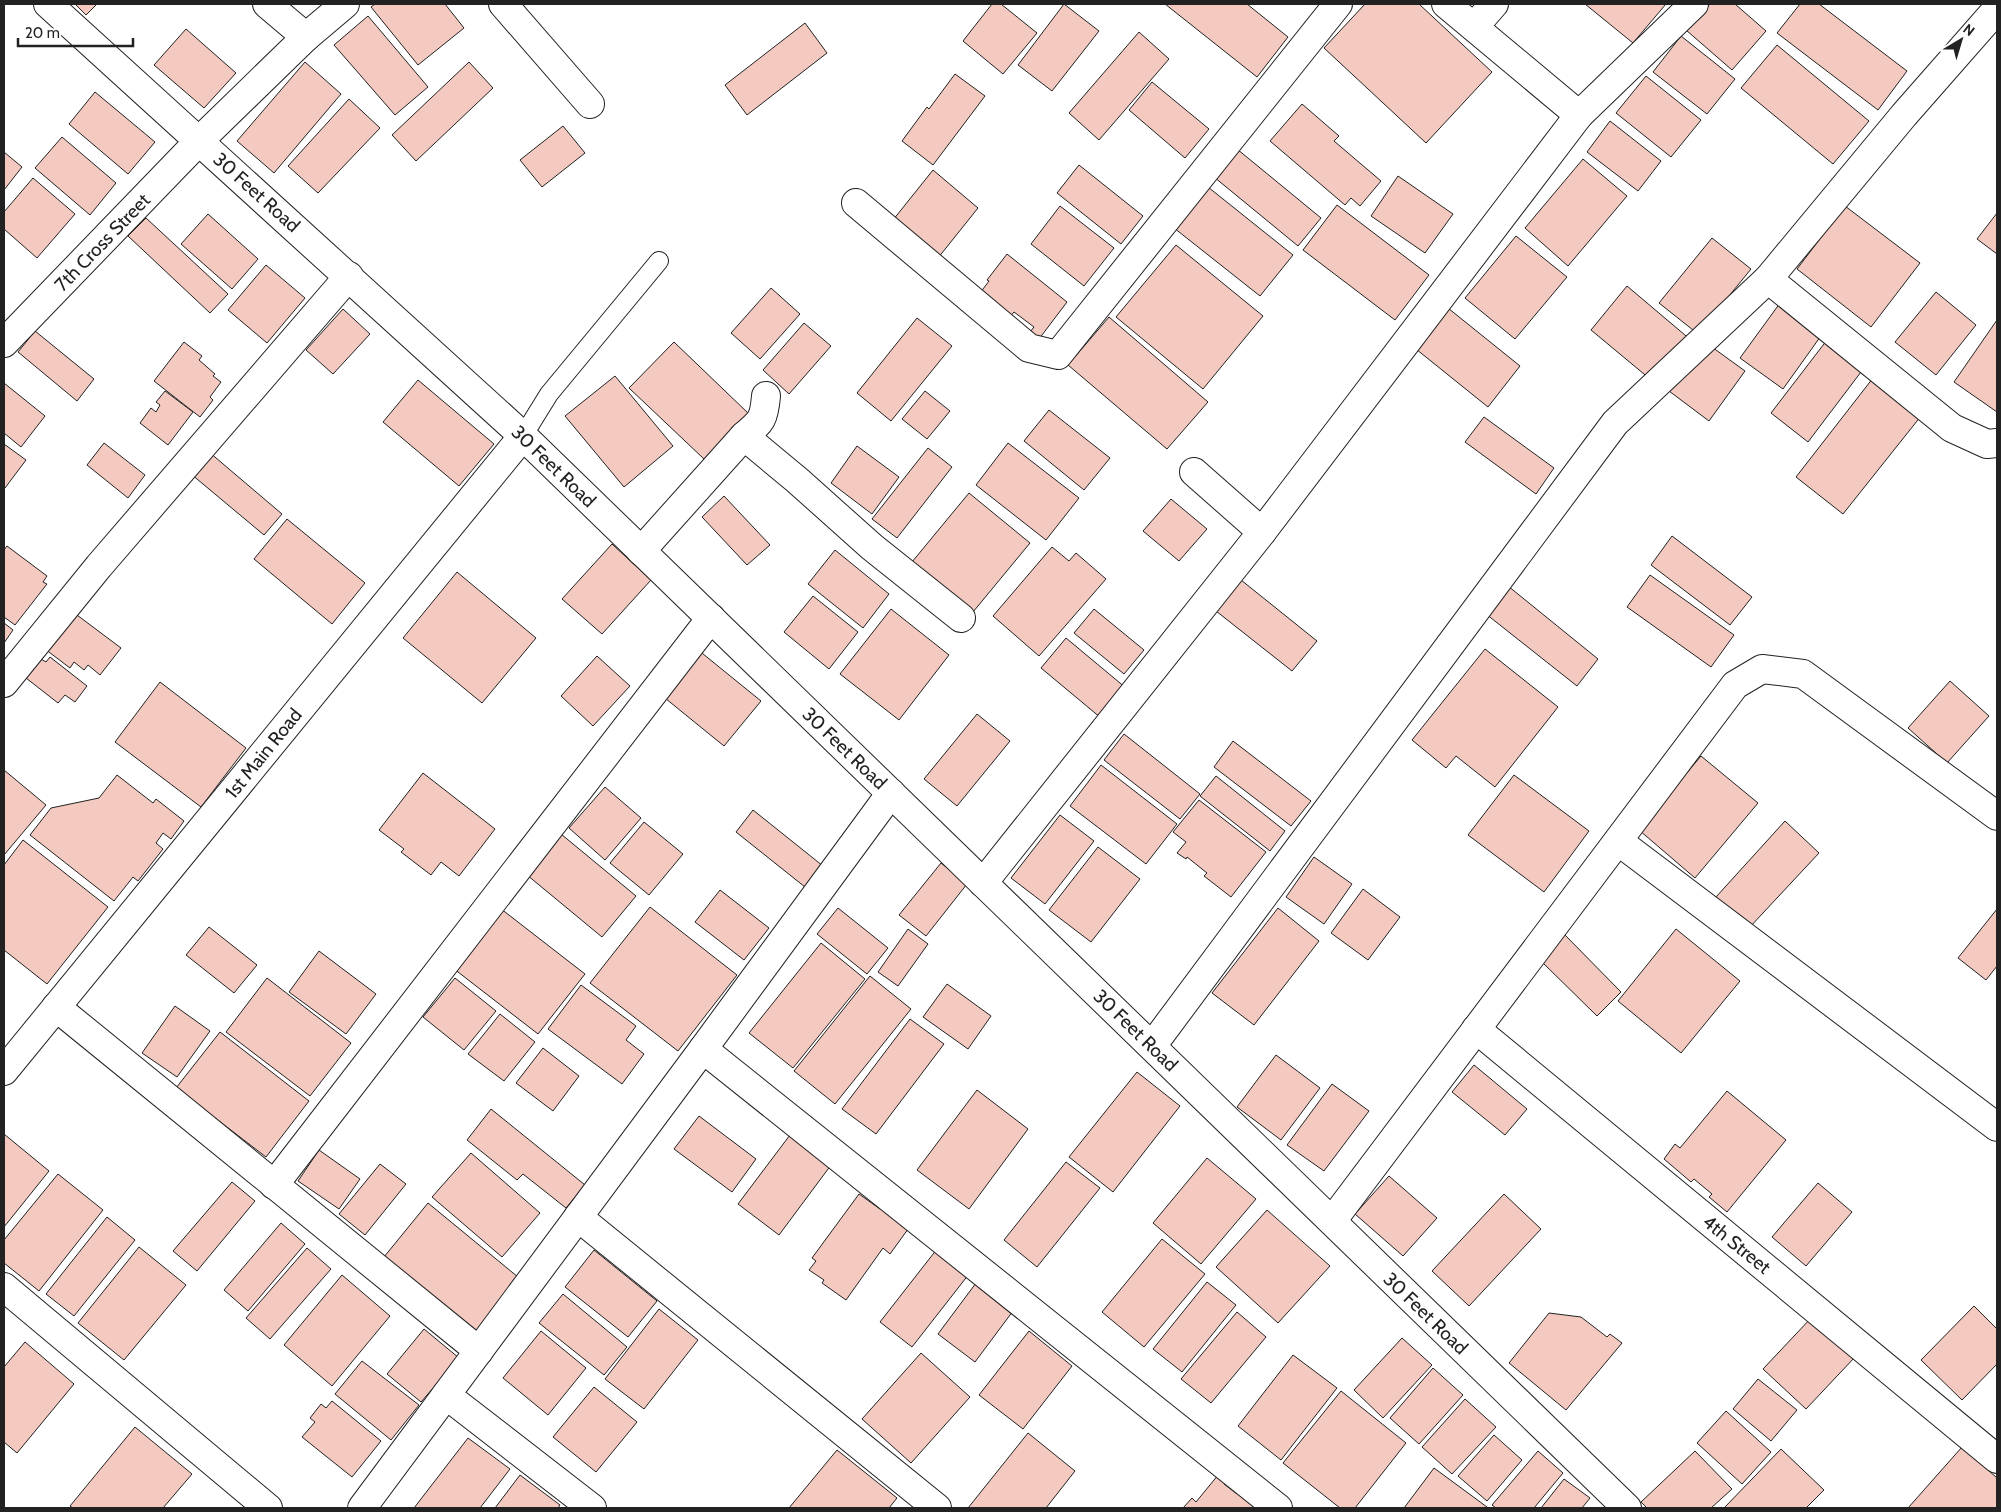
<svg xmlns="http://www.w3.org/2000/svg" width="2001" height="1512" viewBox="0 0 2001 1512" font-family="Cabin,sans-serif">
  <rect width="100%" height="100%" fill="#fff"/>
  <g fill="#f3c9c0" stroke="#222">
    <polygon points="75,4 97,4 86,15"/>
    <polygon points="375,4 445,4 464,28 418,65 371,7"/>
    <polygon points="992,4 1001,4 1037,33 1003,74 963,41"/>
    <polygon points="1064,4 1099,31 1052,91 1018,65"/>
    <polygon points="1165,4 1247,4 1288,37 1257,77"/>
    <polygon points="1365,4 1419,4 1492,72 1426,143 1324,48"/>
    <polygon points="1585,4 1666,4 1633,43"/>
    <polygon points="1710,4 1735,4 1766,31 1732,70 1686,30"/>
    <polygon points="1800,4 1819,4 1907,71 1878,110 1777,33"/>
    <polygon points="368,16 428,87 395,115 334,45"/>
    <polygon points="805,23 827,53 747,115 725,85"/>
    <polygon points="186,29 236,73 204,108 154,65"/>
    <polygon points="1139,32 1169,59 1099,140 1069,113"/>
    <polygon points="1681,36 1735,79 1707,114 1653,72"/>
    <polygon points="1777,45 1869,121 1833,164 1741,88"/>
    <polygon points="305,62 341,94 274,173 237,141"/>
    <polygon points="469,62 493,88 416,161 392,135"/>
    <polygon points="955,74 985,96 933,165 902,141 927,107 929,109"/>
    <polygon points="1646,76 1701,120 1671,157 1616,113"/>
    <polygon points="1152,82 1209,129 1185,158 1129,110"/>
    <polygon points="95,92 155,142 128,174 69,124"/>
    <polygon points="349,99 380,128 318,193 288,166"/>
    <polygon points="1302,104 1339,136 1334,141 1381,181 1360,206 1351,198 1345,205 1270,141"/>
    <polygon points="1610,121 1661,161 1638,191 1587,152"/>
    <polygon points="563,126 585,153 542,187 520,160"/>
    <polygon points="62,137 116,183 90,215 35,168"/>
    <polygon points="1237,149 1321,218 1298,246 1214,177"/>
    <polygon points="4,152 22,167 4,190"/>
    <polygon points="1583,159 1627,196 1568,266 1525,228"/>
    <polygon points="1079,165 1143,216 1121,244 1057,193"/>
    <polygon points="933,170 978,208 938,258 893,220"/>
    <polygon points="1398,176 1453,214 1425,253 1371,216"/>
    <polygon points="33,178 75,214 37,258 4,229 4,212"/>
    <polygon points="1203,183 1293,255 1260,296 1169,224"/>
    <polygon points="1337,205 1429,275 1395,320 1303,250"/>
    <polygon points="1060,206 1114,248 1084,286 1031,244"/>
    <polygon points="1845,206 1920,263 1871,327 1797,269"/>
    <polygon points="1997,213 1997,254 1977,239"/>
    <polygon points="208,214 258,259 232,289 181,244"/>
    <polygon points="146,218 228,294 210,313 128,236"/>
    <polygon points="1516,236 1567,277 1515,339 1465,298"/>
    <polygon points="1712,238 1751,269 1698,334 1659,303"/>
    <polygon points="1176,245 1263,316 1203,389 1116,317"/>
    <polygon points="1007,254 1067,302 1039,339 1030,332 1034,327 1014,312 1010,317 980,293 989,281 987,280"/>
    <polygon points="266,265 305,298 267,343 228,310"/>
    <polygon points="1627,286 1692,341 1656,384 1591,330"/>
    <polygon points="771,288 800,314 760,359 731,333"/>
    <polygon points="1936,292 1976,325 1936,375 1895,342"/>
    <polygon points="1780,303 1823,333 1783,389 1740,358"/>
    <polygon points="1443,304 1520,366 1488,407 1411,345"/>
    <polygon points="343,309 370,334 333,374 306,350"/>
    <polygon points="1109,317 1208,402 1167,449 1068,365"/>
    <polygon points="917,318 952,346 891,421 857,393"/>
    <polygon points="1997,320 1997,412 1954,382"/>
    <polygon points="804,323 831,346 789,394 763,370"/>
    <polygon points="35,331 94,379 77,401 18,352"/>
    <polygon points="1827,340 1864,368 1808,442 1771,413"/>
    <polygon points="184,342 202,356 199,360 215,374 213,376 221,382 210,397 213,400 200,417 154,381"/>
    <polygon points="674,342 748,413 704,459 629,388"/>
    <polygon points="1705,342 1745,371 1709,421 1669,391"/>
    <polygon points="615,376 673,446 624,487 565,416"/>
    <polygon points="1873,378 1921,416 1843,514 1796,477"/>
    <polygon points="418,380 494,444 459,486 383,422"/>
    <polygon points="4,383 45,416 21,447 4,433"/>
    <polygon points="165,391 193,412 168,445 140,423 151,408 156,412 160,405 156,402"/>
    <polygon points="925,391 950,411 927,439 902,419"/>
    <polygon points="1049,410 1110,458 1084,490 1024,441"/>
    <polygon points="1484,417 1554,468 1536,494 1465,442"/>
    <polygon points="104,443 145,475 128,498 87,465"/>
    <polygon points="1008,443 1079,498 1046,540 976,485"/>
    <polygon points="4,444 26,460 5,488 4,487"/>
    <polygon points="857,446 899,477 872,514 831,483"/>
    <polygon points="928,448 952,467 897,538 872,519"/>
    <polygon points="209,452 282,514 264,535 191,474"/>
    <polygon points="969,493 1030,543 973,612 912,562"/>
    <polygon points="724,496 770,545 747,565 702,517"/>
    <polygon points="1171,499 1207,529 1179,561 1143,531"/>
    <polygon points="287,519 365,583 332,624 254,559"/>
    <polygon points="1672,536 1752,597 1730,625 1651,565"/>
    <polygon points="612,544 651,580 602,634 562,599"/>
    <polygon points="7,546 47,576 43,582 47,584 15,625 4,617 4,550"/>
    <polygon points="1052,547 1069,561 1076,553 1106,579 1039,656 993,616"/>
    <polygon points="835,550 889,594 863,628 808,584"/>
    <polygon points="457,572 536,638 482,703 403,638"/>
    <polygon points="1650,575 1734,635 1711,667 1627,607"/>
    <polygon points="1241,580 1317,641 1292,671 1216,611"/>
    <polygon points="1508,586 1598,659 1577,686 1486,614"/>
    <polygon points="813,596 858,632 829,669 784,632"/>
    <polygon points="69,609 121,648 100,675 88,665 84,670 74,662 70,668 41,646"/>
    <polygon points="891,609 949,655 899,720 840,674"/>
    <polygon points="1094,609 1144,650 1124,674 1074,633"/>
    <polygon points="4,623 13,630 4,643"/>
    <polygon points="1066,638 1126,688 1101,718 1041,668"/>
    <polygon points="697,649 761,701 724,746 660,694"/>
    <polygon points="1485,649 1558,707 1495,787 1456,756 1446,768 1412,740"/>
    <polygon points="597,656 630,686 593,726 561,696"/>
    <polygon points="50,657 87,686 75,702 65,695 58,703 26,678 41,659 46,662"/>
    <polygon points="1950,681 1989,716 1947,763 1908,728"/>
    <polygon points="160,682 246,748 201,807 115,742"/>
    <polygon points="977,714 1010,741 957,806 924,779"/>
    <polygon points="1124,734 1200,794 1180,819 1104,760"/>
    <polygon points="1233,741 1311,801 1291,826 1214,767"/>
    <polygon points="1701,756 1758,803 1695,878 1639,830"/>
    <polygon points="1101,765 1177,824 1146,864 1070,806"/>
    <polygon points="4,770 46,805 4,855"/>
    <polygon points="423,773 495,829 459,876 441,862 431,875 401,852 404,849 379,830"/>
    <polygon points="117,775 153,803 156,799 184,821 171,839 163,833 156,843 163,849 138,881 133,877 114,901 30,835 51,808 99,798"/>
    <polygon points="1514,775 1589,831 1544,892 1468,835"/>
    <polygon points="1216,776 1285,831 1270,851 1200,796"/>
    <polygon points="605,787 641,818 605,860 569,828"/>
    <polygon points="1199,800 1266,852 1231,897 1204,876 1207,873 1187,857 1186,859 1177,853 1186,842 1173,832"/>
    <polygon points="753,810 828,870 810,891 736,832"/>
    <polygon points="1060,815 1094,841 1045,904 1011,878"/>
    <polygon points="1785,821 1819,853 1749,928 1716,897"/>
    <polygon points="644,822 683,854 649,895 610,863"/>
    <polygon points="561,834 636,896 602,937 527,875"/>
    <polygon points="23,840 108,907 47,984 4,950 4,865"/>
    <polygon points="1098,847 1140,879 1091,942 1049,910"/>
    <polygon points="1314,857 1352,884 1324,924 1286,897"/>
    <polygon points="941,863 967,884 926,936 899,915"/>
    <polygon points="1363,889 1400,917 1368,960 1331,933"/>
    <polygon points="720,890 769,928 744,960 695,922"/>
    <polygon points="496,905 585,974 538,1034 449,965"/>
    <polygon points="650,907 737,975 678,1051 590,983"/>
    <polygon points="838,908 888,948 867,974 817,934"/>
    <polygon points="1278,908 1319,941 1254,1025 1212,993"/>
    <polygon points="1997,909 1997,966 1986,980 1958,958"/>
    <polygon points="209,927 257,965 234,993 186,955"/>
    <polygon points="908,929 928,944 898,986 878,972"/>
    <polygon points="1676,929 1740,981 1681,1053 1618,1001"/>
    <polygon points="1565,935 1621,992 1597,1016 1540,960"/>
    <polygon points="821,943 865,979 793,1068 749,1033"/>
    <polygon points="319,951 376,994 346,1034 289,992"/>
    <polygon points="870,976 911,1009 835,1104 794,1071"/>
    <polygon points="267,978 351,1043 310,1096 226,1032"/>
    <polygon points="455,978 496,1011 464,1050 423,1017"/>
    <polygon points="947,984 991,1016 968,1049 923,1017"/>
    <polygon points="581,985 636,1026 626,1040 644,1054 622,1084 548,1029"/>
    <polygon points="175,1006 210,1031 177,1077 142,1053"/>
    <polygon points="500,1014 535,1042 504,1081 468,1054"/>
    <polygon points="910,1019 944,1044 876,1134 842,1109"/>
    <polygon points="220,1032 309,1101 266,1157 176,1088"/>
    <polygon points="543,1048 579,1076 553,1111 516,1083"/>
    <polygon points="1276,1055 1320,1088 1281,1140 1237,1107"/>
    <polygon points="1474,1065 1527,1109 1505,1135 1452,1092"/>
    <polygon points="1137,1072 1180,1106 1113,1192 1069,1157"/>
    <polygon points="1332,1084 1369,1111 1324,1171 1287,1145"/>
    <polygon points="977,1090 1028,1129 969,1209 917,1170"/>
    <polygon points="1727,1091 1786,1140 1727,1212 1709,1197 1712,1194 1694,1179 1691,1182 1664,1159 1675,1144 1680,1148"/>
    <polygon points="491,1109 585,1185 566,1208 523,1174 517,1180 467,1140"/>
    <polygon points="699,1116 756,1159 732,1192 674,1149"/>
    <polygon points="793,1131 834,1161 779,1235 738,1204"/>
    <polygon points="4,1134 49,1171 4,1227"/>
    <polygon points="319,1150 360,1179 339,1209 298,1181"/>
    <polygon points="471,1153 540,1213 502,1257 432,1197"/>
    <polygon points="1207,1158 1256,1199 1201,1264 1153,1223"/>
    <polygon points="1066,1162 1100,1188 1037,1267 1004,1240"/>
    <polygon points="380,1164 406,1184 365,1235 339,1214"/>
    <polygon points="58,1174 103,1210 39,1291 4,1263 4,1240"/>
    <polygon points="1389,1176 1437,1218 1403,1256 1355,1214"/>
    <polygon points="232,1182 255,1201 197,1271 173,1251"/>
    <polygon points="1818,1183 1852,1212 1806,1266 1772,1237"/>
    <polygon points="859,1194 880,1209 883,1204 911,1225 890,1254 883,1248 846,1300 822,1283 824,1280 809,1270 816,1261 812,1258"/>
    <polygon points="1504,1194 1541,1229 1469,1306 1432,1271"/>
    <polygon points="428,1203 524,1282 479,1335 384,1257"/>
    <polygon points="1267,1210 1330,1266 1278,1323 1216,1267"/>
    <polygon points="107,1217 135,1240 74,1316 46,1294"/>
    <polygon points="281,1223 305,1244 248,1311 224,1290"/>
    <polygon points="1162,1239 1205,1274 1144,1347 1102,1312"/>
    <polygon points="139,1247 186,1285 124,1360 78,1323"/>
    <polygon points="307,1248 331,1269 270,1339 246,1318"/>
    <polygon points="937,1249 969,1274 912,1347 880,1322"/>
    <polygon points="594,1250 657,1301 628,1337 565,1287"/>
    <polygon points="342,1275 390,1316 332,1386 284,1345"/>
    <polygon points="979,1279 1016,1307 975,1362 938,1334"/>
    <polygon points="1207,1282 1236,1305 1182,1372 1153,1349"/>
    <polygon points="563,1294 627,1347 604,1375 539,1323"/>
    <polygon points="1974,1306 1997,1329 1997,1364 1962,1400 1921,1360"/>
    <polygon points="659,1309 698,1340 644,1409 605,1379"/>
    <polygon points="1237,1312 1266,1337 1211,1403 1181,1379"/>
    <polygon points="1549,1313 1581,1317 1607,1337 1610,1334 1622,1343 1566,1410 1509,1363"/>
    <polygon points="1812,1317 1855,1357 1806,1409 1763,1369"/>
    <polygon points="424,1329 459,1358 421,1402 387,1374"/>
    <polygon points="541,1331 586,1368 548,1415 503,1378"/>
    <polygon points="1029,1331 1072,1366 1023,1429 979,1395"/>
    <polygon points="1402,1338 1432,1365 1383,1418 1354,1390"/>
    <polygon points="25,1342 74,1384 17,1453 4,1442 4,1367"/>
    <polygon points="921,1353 970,1397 911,1463 862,1419"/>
    <polygon points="1293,1355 1337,1388 1281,1460 1238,1426"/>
    <polygon points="362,1361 419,1405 391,1440 335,1394"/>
    <polygon points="1433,1368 1463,1395 1419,1444 1390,1418"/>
    <polygon points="1758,1379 1797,1410 1771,1441 1733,1409"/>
    <polygon points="594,1387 637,1422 596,1472 553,1437"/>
    <polygon points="1341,1391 1406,1443 1355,1508 1340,1508 1283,1463"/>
    <polygon points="1465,1399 1496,1427 1452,1474 1422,1447"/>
    <polygon points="332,1401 381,1441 352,1477 302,1437 315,1422 310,1418 321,1404 326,1408"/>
    <polygon points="1726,1411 1771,1452 1742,1484 1697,1443"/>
    <polygon points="135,1427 192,1474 163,1508 73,1508 70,1506"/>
    <polygon points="1028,1433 1075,1471 1046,1508 968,1508"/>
    <polygon points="1494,1435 1522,1460 1487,1501 1458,1476"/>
    <polygon points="468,1438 510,1469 480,1508 414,1508"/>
    <polygon points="1962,1447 1997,1478 1997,1508 1908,1508"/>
    <polygon points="1781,1449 1824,1490 1806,1508 1724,1508"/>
    <polygon points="837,1450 897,1498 889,1508 789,1508"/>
    <polygon points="1538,1451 1563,1473 1534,1508 1496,1508 1492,1505"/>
    <polygon points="1695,1451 1732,1489 1711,1508 1647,1508 1641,1502"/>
    <polygon points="1434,1468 1487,1507 1486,1508 1404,1508"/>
    <polygon points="1223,1469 1231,1476 1224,1484 1237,1494 1243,1487 1268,1508 1183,1508 1192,1498 1196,1502"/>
    <polygon points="520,1475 560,1505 558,1508 495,1508"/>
    <polygon points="1564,1479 1590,1498 1582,1508 1541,1508"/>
  </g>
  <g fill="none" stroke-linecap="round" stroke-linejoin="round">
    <g stroke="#222" stroke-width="20">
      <polyline id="lane" points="523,436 549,394 659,261"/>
    </g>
    <g stroke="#222" stroke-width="30">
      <g id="street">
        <polyline points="48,4 523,436"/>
        <polyline points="503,4 590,104"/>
        <polyline points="1997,9 1904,115 1768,279 1952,428 1987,444 1997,443"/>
        <polyline points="1474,27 1494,4"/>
        <polyline points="306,37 345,4"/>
        <polyline points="1579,115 1694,4"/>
        <polyline points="856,203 1029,348 1058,355 1338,4"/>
        <polyline points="4,343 200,140 306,37 267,4"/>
        <path d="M744,436c18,-15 20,-17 22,-40"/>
        <polyline points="1194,472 1262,532"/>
        <polyline points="641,551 744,436 797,480 872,547 961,618"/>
        <polyline points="4,683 99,566 349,276"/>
        <polyline points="1618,841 1997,1127"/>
        <polyline points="983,883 1262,532 1579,115 1446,4"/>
        <polyline points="56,1007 479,1351"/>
        <polyline points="1476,1029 1997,1459"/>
        <polyline points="1152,1046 1615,423 1768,279"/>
        <polyline points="703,1049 891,793"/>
        <polyline points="274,1185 711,618"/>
        <polyline points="578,1217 937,1508"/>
        <polyline points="1332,1221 1735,685 1762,669 1803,674 1997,816"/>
        <polyline points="4,1287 268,1508"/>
        <polyline points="446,1395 592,1508"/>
        <polyline points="362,1508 703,1049 1278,1508"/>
      </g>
    </g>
    <g stroke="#222" stroke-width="30">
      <polyline id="secondary" points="4,1071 523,436 1627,1508"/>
    </g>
    <use href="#lane" stroke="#fff" stroke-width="18"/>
    <use href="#street" stroke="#fff" stroke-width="28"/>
    <use href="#secondary" stroke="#fff" stroke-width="28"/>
  </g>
  <g text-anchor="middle" stroke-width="4" stroke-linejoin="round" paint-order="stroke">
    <g font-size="19" fill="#222" stroke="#fff">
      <text transform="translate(257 192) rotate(42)" y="7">30 Feet Road</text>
      <text transform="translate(102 242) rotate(-46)" y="7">7th Cross Street</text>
      <text transform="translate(554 466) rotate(44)" y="7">30 Feet Road</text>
      <text transform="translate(845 748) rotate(44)" y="7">30 Feet Road</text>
      <text transform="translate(263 753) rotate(-51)" y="7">1st Main Road</text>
      <text transform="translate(1136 1030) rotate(44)" y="7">30 Feet Road</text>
      <text transform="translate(1737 1244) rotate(39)" y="7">4th Street</text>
      <text transform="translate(1426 1313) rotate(44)" y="7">30 Feet Road</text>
    </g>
  </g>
  <rect width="2001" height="1512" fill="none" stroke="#222222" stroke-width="10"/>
  <g transform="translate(1961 40) rotate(38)" stroke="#ffffff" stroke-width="4" paint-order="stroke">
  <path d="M0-4L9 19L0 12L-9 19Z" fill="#222222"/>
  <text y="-8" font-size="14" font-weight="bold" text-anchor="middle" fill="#222222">N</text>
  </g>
  <path d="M18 38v8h115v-8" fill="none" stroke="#222222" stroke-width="2.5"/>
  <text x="25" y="38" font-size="15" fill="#222222" stroke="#ffffff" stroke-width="4" paint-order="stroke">20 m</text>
</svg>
